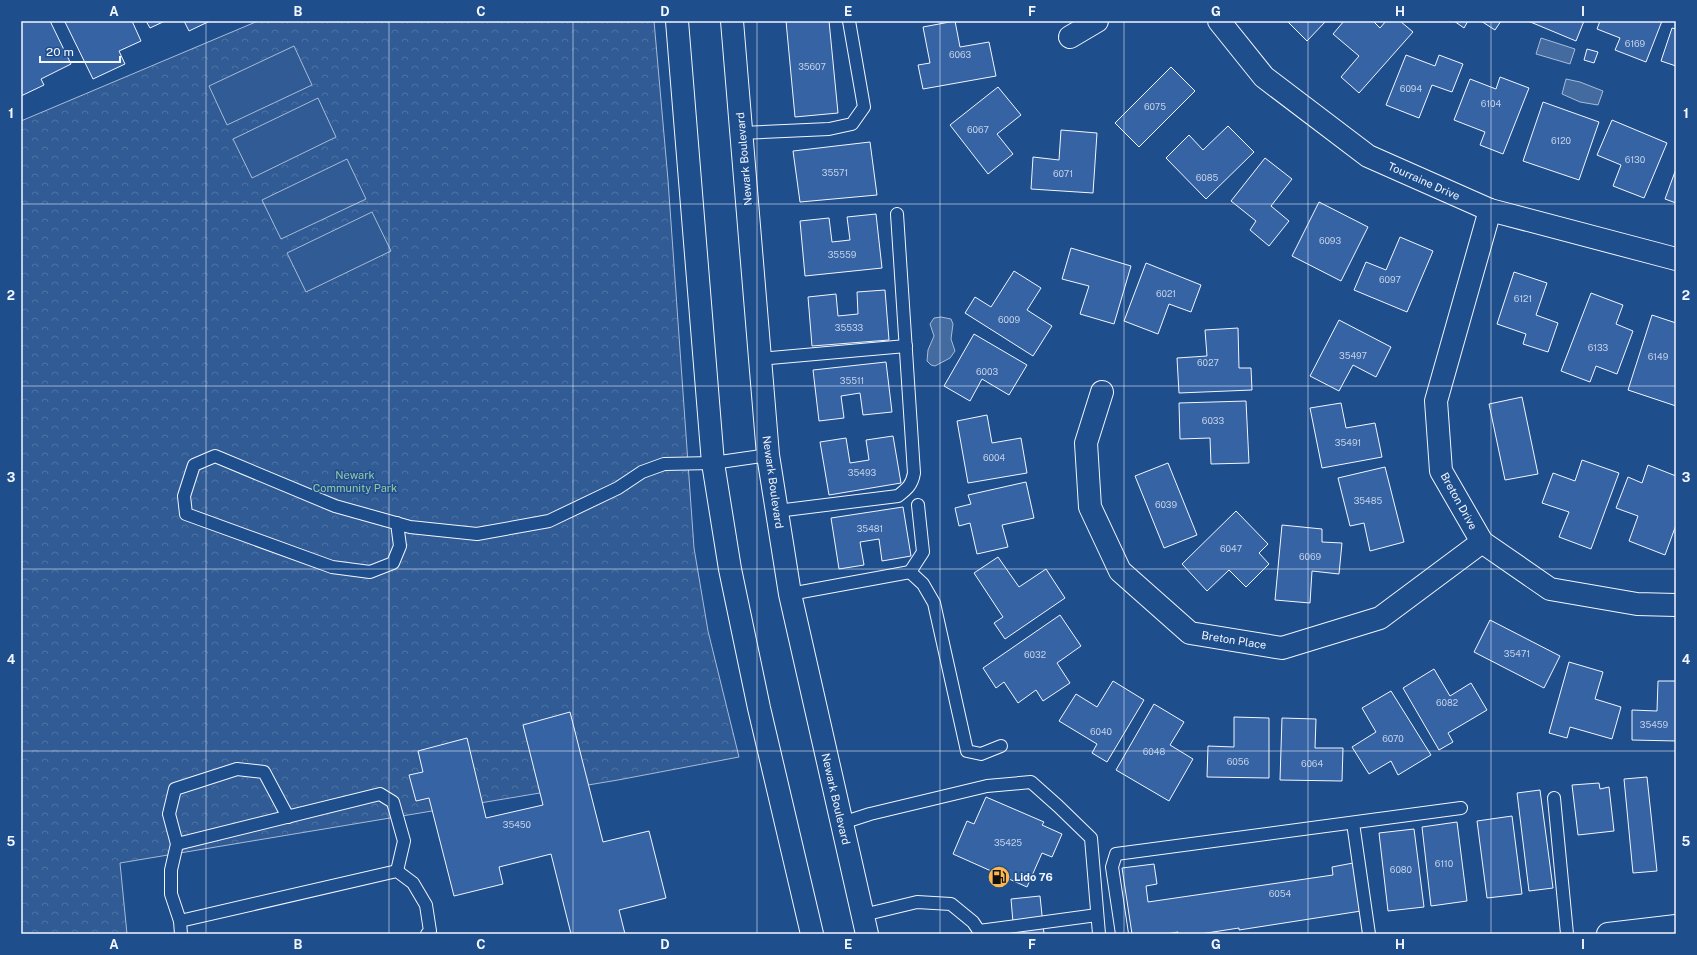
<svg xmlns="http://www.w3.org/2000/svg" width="1697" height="955" viewBox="0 0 1697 955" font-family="'Public Sans',sans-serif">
  <defs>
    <pattern id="forest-crowns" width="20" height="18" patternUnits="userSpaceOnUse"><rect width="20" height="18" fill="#305b95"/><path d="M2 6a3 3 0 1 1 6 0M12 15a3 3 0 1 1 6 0" fill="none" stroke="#4e73a5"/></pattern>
  </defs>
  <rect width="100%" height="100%" fill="#1f4e8c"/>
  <polygon fill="url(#forest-crowns)" stroke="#a8bbd7" points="258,21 654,21 668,180 694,548 708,631 739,757 618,780 120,863 127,934 21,934 21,121"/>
  <g fill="#305b95" stroke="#a8bbd7">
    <polygon points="294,46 312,85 227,125 209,86"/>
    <polygon points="318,98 336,137 252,178 233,139"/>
    <polygon points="347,159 366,199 281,239 262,200"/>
    <polygon points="372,212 391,251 306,292 287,253"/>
  </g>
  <g fill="#446ba0" stroke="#a8bbd7">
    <polygon points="1541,38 1575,49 1570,64 1536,54"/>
    <polygon points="1566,79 1580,82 1603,91 1598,105 1580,102 1562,94"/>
    <polygon points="941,317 951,319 953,324 951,339 955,351 950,358 935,366 931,365 927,361 928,350 934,336 930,324 934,318"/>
  </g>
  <g fill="#3563a3" stroke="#f2f6ff">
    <polygon points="21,21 50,21 71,64 41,79 44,85 21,96"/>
    <polygon points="67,21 132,21 141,41 119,51 125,64 93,79 65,22"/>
    <polygon points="146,21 165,21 150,28"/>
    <polygon points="184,21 210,21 189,31"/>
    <polygon points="786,21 829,21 838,113 795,117"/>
    <polygon points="955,21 960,47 989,42 996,76 923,89 918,65 930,63 923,27"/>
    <polygon points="1287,21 1326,21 1307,41"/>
    <polygon points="1344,21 1373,21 1380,28 1386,21 1400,21 1413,32 1359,93 1341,77 1359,56 1333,34"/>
    <polygon points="1454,21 1468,21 1464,28"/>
    <polygon points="1481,21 1501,21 1495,30"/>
    <polygon points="1528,21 1584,21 1576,41"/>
    <polygon points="1600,21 1662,21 1646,62 1615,50 1620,38 1597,29"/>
    <polygon points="1672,28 1676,29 1676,66 1661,61"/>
    <polygon points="1587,49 1598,52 1594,63 1584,60"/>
    <polygon points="1406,55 1435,66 1439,55 1463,64 1452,92 1432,85 1419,118 1386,105"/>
    <polygon points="1171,67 1195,91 1139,147 1115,123"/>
    <polygon points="1500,77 1529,88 1503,154 1480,145 1485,132 1454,120 1470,79 1496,89"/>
    <polygon points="998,87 1021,115 997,134 1013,154 988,174 950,125"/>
    <polygon points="1543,102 1599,122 1579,180 1523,161"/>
    <polygon points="1612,120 1667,143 1644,198 1613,186 1621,165 1597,155"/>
    <polygon points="1228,126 1254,152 1206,199 1166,158 1189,135 1203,150"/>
    <polygon points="1061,130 1097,133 1093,193 1031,189 1033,157 1059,160"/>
    <polygon points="870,142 877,195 800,202 793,151"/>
    <polygon points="1265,158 1292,179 1271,206 1289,221 1269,246 1250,230 1256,221 1231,201"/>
    <polygon points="1676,169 1676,203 1665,199"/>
    <polygon points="1319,202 1368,227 1341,281 1292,256"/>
    <polygon points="876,214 882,268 805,276 800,221 829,218 832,242 850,240 847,217"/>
    <polygon points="1400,237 1433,251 1407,312 1354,290 1366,262 1386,270"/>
    <polygon points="1071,248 1131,266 1114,324 1080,314 1089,286 1062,279"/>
    <polygon points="1146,263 1201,285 1191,312 1169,304 1158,334 1124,321"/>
    <polygon points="1014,271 1041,288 1027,310 1052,326 1033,356 965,313 975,297 991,307"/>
    <polygon points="1514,272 1547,283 1536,315 1558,323 1548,352 1523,344 1526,334 1497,324"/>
    <polygon points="885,290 889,340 812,346 808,297 836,294 838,316 858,314 857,292"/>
    <polygon points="1591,293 1623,305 1616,324 1633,331 1617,374 1596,366 1590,382 1561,371"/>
    <polygon points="1652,315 1676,323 1676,406 1628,390"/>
    <polygon points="1339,320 1391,347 1376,377 1353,365 1339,391 1310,376"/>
    <polygon points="1238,328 1239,368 1251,368 1252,390 1179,393 1177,358 1207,356 1205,330"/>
    <polygon points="974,334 1027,365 1009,395 982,379 970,401 944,386"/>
    <polygon points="886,362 892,412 863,415 860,393 841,396 844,418 819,421 813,370"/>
    <polygon points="1522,397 1538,474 1505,480 1489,404"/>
    <polygon points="1246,401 1249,463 1211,464 1210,438 1180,439 1179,403"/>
    <polygon points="1341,403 1346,428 1375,423 1382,457 1322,468 1310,408"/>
    <polygon points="987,415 992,443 1021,438 1027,473 968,483 957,421"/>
    <polygon points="893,436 901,483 829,495 820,442 846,438 850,463 869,460 866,440"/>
    <polygon points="1582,460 1619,473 1591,549 1559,537 1569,512 1542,503 1553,473 1575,481"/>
    <polygon points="1168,463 1197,535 1164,548 1135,476"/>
    <polygon points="1648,465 1676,476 1676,525 1665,555 1629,541 1638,516 1616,508 1628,477 1642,483"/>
    <polygon points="1385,467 1404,542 1370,551 1364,523 1350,526 1338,478"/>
    <polygon points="1026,482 1034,518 1002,525 1008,547 977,554 970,523 959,526 955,508 971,504 968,495"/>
    <polygon points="903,507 911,556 882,561 879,539 860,542 864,565 839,569 831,518"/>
    <polygon points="1236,511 1268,544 1259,553 1269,564 1246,587 1229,570 1207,591 1182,564"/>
    <polygon points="1282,525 1322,529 1322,542 1342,543 1339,574 1312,571 1310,603 1275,600"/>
    <polygon points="998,557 1019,587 1046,569 1065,598 1005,639 994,623 1003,617 974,573"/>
    <polygon points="1060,615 1081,646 1057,663 1070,683 1043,701 1036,690 1018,703 1004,682 996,688 983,668"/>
    <polygon points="1490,620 1560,656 1544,688 1474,652"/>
    <polygon points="1569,662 1603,672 1595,699 1621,707 1612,739 1570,727 1567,738 1549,733"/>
    <polygon points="1434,669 1450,696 1471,683 1487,710 1448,733 1453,742 1439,750 1403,688"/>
    <polygon points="1113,681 1144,700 1107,762 1092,753 1097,744 1059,721 1076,694 1097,707"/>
    <polygon points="1658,681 1676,681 1676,741 1632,740 1632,710 1657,711"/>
    <polygon points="1391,691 1431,755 1398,775 1391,761 1369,774 1352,747 1376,732 1362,708"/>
    <polygon points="1154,704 1184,722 1170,745 1193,759 1169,801 1116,770"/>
    <polygon points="570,712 603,842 649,831 666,898 619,910 625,934 571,934 551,854 499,867 503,884 454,896 429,798 416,801 409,775 423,772 418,751 467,738 486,818 543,805 523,725"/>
    <polygon points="1234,717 1269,718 1269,778 1207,777 1208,746 1234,747"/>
    <polygon points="1282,718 1316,719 1315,748 1343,748 1342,781 1280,780"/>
    <polygon points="1647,777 1657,871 1633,873 1624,779"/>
    <polygon points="1599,783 1600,789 1609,787 1614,831 1578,835 1572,785"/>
    <polygon points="1540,790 1553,888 1529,891 1517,793"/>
    <polygon points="986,797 1044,822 1042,825 1062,834 1052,857 1042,853 1027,887 953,854 967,821 974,824"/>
    <polygon points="1512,816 1522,894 1487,898 1477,821"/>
    <polygon points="1457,822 1467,901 1431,906 1422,827"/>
    <polygon points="1414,829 1424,907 1388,911 1379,833"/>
    <polygon points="1353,863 1361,911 1239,930 1239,928 1200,934 1178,934 1178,932 1166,934 1132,934 1122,868 1154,864 1157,884 1146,886 1148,902 1333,875 1332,867"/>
    <polygon points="1040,896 1044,934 1014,934 1011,899"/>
  </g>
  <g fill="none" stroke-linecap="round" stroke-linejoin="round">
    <g stroke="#f2f6ff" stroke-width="14">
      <g id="lane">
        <polyline points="742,133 829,129 852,124 864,107 849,21"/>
        <polyline points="760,359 906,346"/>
        <path d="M777,511l121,-15c9,-7 14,-11 16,-23l-17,-259"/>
        <polyline points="397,523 400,546 393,563 370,572 332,567 186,514 184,496 194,465 215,456 335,506 410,527 477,534 549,521 618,488 642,472 664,464 713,463 768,455"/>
        <polyline points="910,572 923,552 918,505"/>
        <polyline points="790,594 910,572 923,584 934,603 967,751 981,754 1001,746"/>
        <polyline points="1554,798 1567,934"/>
        <polyline points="842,823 870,814 987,786 1031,782 1058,806 1091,838 1099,934"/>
        <polyline points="1353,823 1369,934"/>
        <polyline points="177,844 169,814 175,789 237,769 264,772 288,817"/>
        <polyline points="863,915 917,902 951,904 973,922 981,934"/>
        <polyline points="180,921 171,894 171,870 177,844 380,794 393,802 404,841 397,871"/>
        <polyline points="979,931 1097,915"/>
        <polyline points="181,934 180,921 397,871 413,883 426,905 430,931 427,934"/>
        <polyline points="1122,934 1112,867 1116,854 1461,808"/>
      </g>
    </g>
    <g stroke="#f2f6ff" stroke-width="24">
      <g id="street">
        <polyline points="1219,21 1264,77 1368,156 1490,210 1676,259"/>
        <polyline points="1070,37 1097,21"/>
        <polyline points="1490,210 1436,401 1441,471 1482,542 1550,589 1637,604 1676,605"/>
        <polyline points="1102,392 1086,443 1090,507 1120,571 1190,633 1282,648 1380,618 1482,542"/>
      </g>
    </g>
    <g stroke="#f2f6ff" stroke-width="24">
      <polyline id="secondary" points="1608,934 1676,926"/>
    </g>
    <g stroke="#f2f6ff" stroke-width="24">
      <g id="primary">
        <polyline points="677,21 713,463 730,569 759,708 812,934"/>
        <polyline points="732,21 768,455 790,594 867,934"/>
      </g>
    </g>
    <use href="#lane" stroke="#1f4e8c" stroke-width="12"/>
    <use href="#street" stroke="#1f4e8c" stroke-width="22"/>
    <use href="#secondary" stroke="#1f4e8c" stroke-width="22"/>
    <use href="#primary" stroke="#1f4e8c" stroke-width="22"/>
  </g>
  <path fill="none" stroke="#f2f6ff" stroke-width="1" stroke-opacity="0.55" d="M206,21v913M389,21v913M573,21v913M757,21v913M940,21v913M1124,21v913M1308,21v913M1491,21v913M21,204h1655M21,386h1655M21,569h1655M21,751h1655"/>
  <defs>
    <g id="fuel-disc" transform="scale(1.15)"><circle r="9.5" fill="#ffb74d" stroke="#1f4e8c"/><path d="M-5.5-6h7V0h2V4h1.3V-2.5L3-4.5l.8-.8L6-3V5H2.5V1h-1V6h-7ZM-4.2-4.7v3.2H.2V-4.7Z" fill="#111"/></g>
  </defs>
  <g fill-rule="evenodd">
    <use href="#fuel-disc" x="999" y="877"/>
  </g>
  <g text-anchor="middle" stroke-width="3" stroke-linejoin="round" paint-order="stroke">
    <g font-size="9" fill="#c3d1e8">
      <text x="1635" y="47">6169</text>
      <text x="960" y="58">6063</text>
      <text x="812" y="70">35607</text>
      <text x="1411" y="92">6094</text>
      <text x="1491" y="107">6104</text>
      <text x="1155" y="110">6075</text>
      <text x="978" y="133">6067</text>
      <text x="1561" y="144">6120</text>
      <text x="1635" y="163">6130</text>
      <text x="835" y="176">35571</text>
      <text x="1063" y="177">6071</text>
      <text x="1207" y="181">6085</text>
      <text x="1330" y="244">6093</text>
      <text x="842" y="258">35559</text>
      <text x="1390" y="283">6097</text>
      <text x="1166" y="297">6021</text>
      <text x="1523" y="302">6121</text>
      <text x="1009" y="323">6009</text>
      <text x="849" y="331">35533</text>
      <text x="1598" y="351">6133</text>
      <text x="1353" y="359">35497</text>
      <text x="1658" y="360">6149</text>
      <text x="1208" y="366">6027</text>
      <text x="987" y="375">6003</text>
      <text x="852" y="384">35511</text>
      <text x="1213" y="424">6033</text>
      <text x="1348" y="446">35491</text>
      <text x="994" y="461">6004</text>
      <text x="862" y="476">35493</text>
      <text x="1368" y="504">35485</text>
      <text x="1166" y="508">6039</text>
      <text x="870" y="532">35481</text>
      <text x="1231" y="552">6047</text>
      <text x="1310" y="560">6069</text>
      <text x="1517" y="657">35471</text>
      <text x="1035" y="658">6032</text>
      <text x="1447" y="706">6082</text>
      <text x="1654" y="728">35459</text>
      <text x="1101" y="735">6040</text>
      <text x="1393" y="742">6070</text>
      <text x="1154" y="755">6048</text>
      <text x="1238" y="765">6056</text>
      <text x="1312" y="767">6064</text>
      <text x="517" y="828">35450</text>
      <text x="1008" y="846">35425</text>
      <text x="1444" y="867">6110</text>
      <text x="1401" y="873">6080</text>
      <text x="1280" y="897">6054</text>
    </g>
    <g font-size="11" fill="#f2f6ff" stroke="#1f4e8c">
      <text transform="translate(744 159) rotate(-95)" y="4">Newark Boulevard</text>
      <text transform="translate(1424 181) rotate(24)" y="4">Tourraine Drive</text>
      <text transform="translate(773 482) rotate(82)" y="4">Newark Boulevard</text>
      <text transform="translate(1459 501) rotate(61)" y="4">Breton Drive</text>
      <text transform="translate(1234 640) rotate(9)" y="4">Breton Place</text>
      <text transform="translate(836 799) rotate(77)" y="4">Newark Boulevard</text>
    </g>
    <g font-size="11" fill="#97c8a6" stroke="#1f4e8c">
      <text x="355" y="479">Newark<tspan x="355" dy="13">Community Park</tspan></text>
    </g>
    <g font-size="11" font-weight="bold" fill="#f2f6ff" stroke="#1f4e8c" text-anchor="start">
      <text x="1014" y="881">Lido 76</text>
    </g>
  </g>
  <rect width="1697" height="955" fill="none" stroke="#1f4e8c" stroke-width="44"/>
  <path d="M40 56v6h80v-6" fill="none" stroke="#f2f6ff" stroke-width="2"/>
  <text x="46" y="56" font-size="12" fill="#f2f6ff" stroke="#1f4e8c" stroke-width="3" paint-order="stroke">20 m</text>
  <rect x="22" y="22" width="1653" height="911" fill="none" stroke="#f2f6ff" stroke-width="1.5"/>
  <g font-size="13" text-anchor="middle" font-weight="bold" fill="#f2f6ff">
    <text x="114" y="16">A</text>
    <text x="298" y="16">B</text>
    <text x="481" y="16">C</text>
    <text x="665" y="16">D</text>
    <text x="848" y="16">E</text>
    <text x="1032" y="16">F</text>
    <text x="1216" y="16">G</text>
    <text x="1400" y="16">H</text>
    <text x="1583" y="16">I</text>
    <text x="11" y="118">1</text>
    <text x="1686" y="118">1</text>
    <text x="11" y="300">2</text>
    <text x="1686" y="300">2</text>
    <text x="11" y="482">3</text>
    <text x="1686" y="482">3</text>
    <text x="11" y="664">4</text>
    <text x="1686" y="664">4</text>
    <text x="11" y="846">5</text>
    <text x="1686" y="846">5</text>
    <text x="114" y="949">A</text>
    <text x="298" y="949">B</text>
    <text x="481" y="949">C</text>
    <text x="665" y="949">D</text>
    <text x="848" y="949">E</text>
    <text x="1032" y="949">F</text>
    <text x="1216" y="949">G</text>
    <text x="1400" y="949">H</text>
    <text x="1583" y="949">I</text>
  </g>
</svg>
